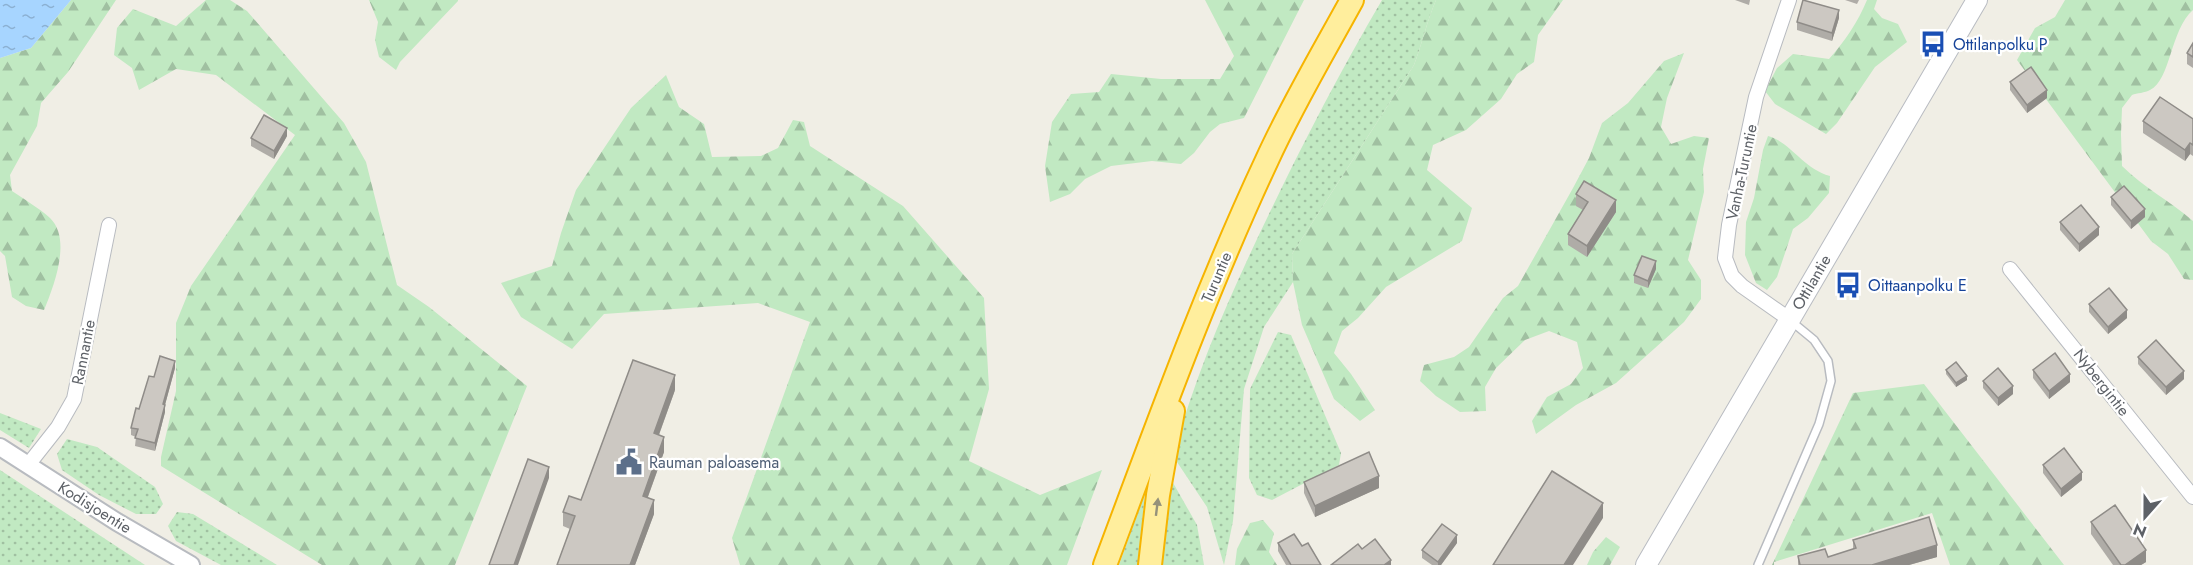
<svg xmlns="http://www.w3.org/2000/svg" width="2193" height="565" viewBox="0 0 2193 565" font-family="Jost,sans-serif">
  <defs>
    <pattern id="grass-dots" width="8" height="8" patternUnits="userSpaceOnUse" patternTransform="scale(1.5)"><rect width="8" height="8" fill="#c1e9c2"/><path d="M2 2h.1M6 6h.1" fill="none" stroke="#a0c0a1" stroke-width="1.8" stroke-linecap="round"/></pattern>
    <pattern id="forest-firs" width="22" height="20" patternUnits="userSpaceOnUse" patternTransform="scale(1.5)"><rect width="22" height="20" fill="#c1e9c2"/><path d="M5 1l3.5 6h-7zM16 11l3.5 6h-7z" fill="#a0c0a1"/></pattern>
    <pattern id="water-ripples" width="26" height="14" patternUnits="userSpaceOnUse" patternTransform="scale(1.5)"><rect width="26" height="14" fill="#a7d5ff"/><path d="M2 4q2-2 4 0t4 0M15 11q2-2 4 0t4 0" fill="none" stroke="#8bb0d2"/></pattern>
  </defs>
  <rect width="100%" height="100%" fill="#f0eee5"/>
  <g fill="url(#grass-dots)">
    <path d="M1382,0h54c-9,21 -14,44 -22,65l-122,189 1,28 -29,45 -20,62 -11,132 -9,44 -17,-58 -34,-51c24,-87 57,-161 96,-242 35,-73 72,-144 113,-214z"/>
    <polygon points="1278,332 1291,335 1341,453 1339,465 1272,500 1257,495 1249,478 1250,389"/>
    <polygon points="0,413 41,429 29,448 0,430"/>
    <polygon points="67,439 97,447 155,487 163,504 156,514 136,514 99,495 62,470 57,454"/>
    <polygon points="0,470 145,565 0,565"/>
    <polygon points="1172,481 1197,525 1204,565 1158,565 1169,492"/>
    <polygon points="1145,493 1138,565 1119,565"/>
    <polygon points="177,512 193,514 277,565 221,565 176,541 168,526"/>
  </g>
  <g fill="url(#forest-firs)">
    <path d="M71,0h45l-48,72 -27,31 -4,23 -27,49 2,16c13,9 27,17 38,27 22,21 4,68 -6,92l-18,-4 -14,-9 -7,-41 -5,-5v-193l31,-10z"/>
    <polygon points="206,0 230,0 247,11 344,123 366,162 397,285 429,307 527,386 455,565 322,565 161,466 161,457 176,391 176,323 191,286 295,135 216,75 176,69 139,90 132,68 114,55 117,28 133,9 176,26"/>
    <polygon points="369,0 458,0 458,1 400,62 396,70 379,57 375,40 378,22"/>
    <polygon points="1205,0 1304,0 1244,118 1220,124 1210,132 1194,153 1181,164 1152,161 1111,166 1085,179 1070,194 1050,202 1045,166 1052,122 1071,94 1099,92 1111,74 1161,79 1220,79 1234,56"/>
    <path d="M1436,0h127l-25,35 -4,27 -17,12 -16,25 -35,31 -33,15 -6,25 45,38 -10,33 -76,46 -28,31 -16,13 -8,22 17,21 24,36 -15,11 -26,-22 -32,-74 -9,-43 -1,-28 122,-189c8,-21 13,-44 22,-65z"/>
    <path d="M1867,0h10l-3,9 8,9 16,6 9,18 -32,25 -38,56 -11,11 -51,-30 -10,-13 12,-23 16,-14 36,5c16,-18 29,-37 38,-59z"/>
    <path d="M2065,0h128v10c-23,20 -22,70 -43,80 -5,3 -13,3 -18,5l-10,13 -1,26 1,32c22,22 48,35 71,55v59l-9,-1 -16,-25 -17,-13 -134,-181 18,-32 20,-11z"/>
    <polygon points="1684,53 1667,98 1661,127 1671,144 1694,136 1709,138 1703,169 1704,192 1688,260 1701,280 1701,299 1684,322 1616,383 1576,405 1536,434 1532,421 1547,397 1571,384 1583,368 1577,342 1549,331 1525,340 1496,368 1485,387 1486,411 1460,412 1436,396 1420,381 1424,365 1454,357 1469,347 1503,298 1518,286 1573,188 1589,158 1602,123 1628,103 1664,61"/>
    <polygon points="666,75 679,107 704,124 712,157 761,156 778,148 793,120 804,122 810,146 903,206 984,298 989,389 969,461 1040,495 1102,470 1067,565 740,565 732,538 810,322 758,303 604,314 572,349 521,317 501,283 552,266 561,233 576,190 631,108"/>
    <path d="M1768,136c23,6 34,32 62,40l-1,17 -21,25 -15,11 -16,48 -10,13 -11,-7 -11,-28 1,-33 8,-24 9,-48z"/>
    <polygon points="1924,384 2064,565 1950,565 1932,513 1774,562 1774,565 1772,565 1853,393"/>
    <polygon points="1263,520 1274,533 1269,552 1277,565 1235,565 1237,549 1250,523"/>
    <polygon points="1606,537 1620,547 1610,565 1587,565 1593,552"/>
  </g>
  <polygon fill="url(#water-ripples)" points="0,0 71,0 31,48 0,58"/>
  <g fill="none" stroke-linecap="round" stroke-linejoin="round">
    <g stroke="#b8bbc0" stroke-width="10">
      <polyline id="service" points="1758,565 1819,424 1831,381 1828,361 1814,340 1791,321"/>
    </g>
    <g stroke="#b8bbc0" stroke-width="16">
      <g id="minor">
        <polyline points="1789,0 1756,97 1729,225 1725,258 1732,276 1742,286 1789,319"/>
        <polyline points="2010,269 2193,497"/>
        <polyline points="28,465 58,427 74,399 109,225"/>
      </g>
    </g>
    <g stroke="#b8bbc0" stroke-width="20">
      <polyline id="tertiary" points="0,447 117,522 191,565"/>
    </g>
    <g stroke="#b9bcc2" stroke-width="22">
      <polyline id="secondary" points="1646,565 1977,0"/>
    </g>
    <g stroke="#f6b400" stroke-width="26">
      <g id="trunk">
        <path d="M1105,565c51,-136 100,-273 162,-405 25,-55 56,-107 85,-160"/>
        <polyline points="1150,565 1158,495 1173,411"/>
      </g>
    </g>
    <use href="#service" stroke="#fff" stroke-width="7"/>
    <use href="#minor" stroke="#fff" stroke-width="14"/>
    <use href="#tertiary" stroke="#fff" stroke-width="16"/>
    <use href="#secondary" stroke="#fff" stroke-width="20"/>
    <use href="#trunk" stroke="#ffee9d" stroke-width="22"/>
  </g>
  <g fill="#afaca7">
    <polygon points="1735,0 1750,0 1749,5"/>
    <polygon points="1845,0 1859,0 1857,4"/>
    <polygon points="1839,18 1832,41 1797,30 1797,22"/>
    <polygon points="2193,43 2193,68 2187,64 2187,53"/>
    <polygon points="2010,82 2047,98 2027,113 2010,90"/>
    <polygon points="2193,119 2193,156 2190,154 2185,161 2143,133 2143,121"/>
    <polygon points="287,136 274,159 251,146 251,138"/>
    <polygon points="1576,194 1616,212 1587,257 1568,245 1568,234 1583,210 1576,206"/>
    <polygon points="2111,197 2145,217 2131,229 2111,205"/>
    <polygon points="2060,222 2099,235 2079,252 2060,230"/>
    <polygon points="1656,269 1648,288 1634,283 1634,275"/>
    <polygon points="2089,304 2127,318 2108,334 2089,312"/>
    <polygon points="2138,357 2184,379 2166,395 2138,364"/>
    <polygon points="175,368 165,405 165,412 155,451 135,446 136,437 131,435 131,428 154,377"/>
    <polygon points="1946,370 1967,380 1956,387 1946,374"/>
    <polygon points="2033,370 2070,382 2049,399 2033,378"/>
    <polygon points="1983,381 2013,394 1998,406 1983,388"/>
    <polygon points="675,390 659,435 664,452 648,497 654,514 635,565 557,565 570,529 563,526 563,512 581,500"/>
    <polygon points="2043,465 2082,480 2061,497 2043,473"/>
    <polygon points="1304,482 1379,488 1315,517 1304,493"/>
    <polygon points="2091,522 2146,562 2141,565 2113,565 2091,534"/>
    <polygon points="1853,540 1937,557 1909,565 1798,565 1798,556 1828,557 1853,549"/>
    <polygon points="1278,543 1302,546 1321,565 1286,565 1278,551"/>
    <polygon points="1457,543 1441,565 1432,565 1422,558 1422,550"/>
  </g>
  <g fill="#8f8c88">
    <polygon points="1839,10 1839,18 1832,41 1832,33"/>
    <polygon points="2047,90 2047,98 2027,113 2027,105"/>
    <polygon points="287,128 287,136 274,159 274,151"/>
    <polygon points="2190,143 2190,154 2185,161 2185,150"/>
    <polygon points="1616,200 1616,212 1587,257 1587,246"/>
    <polygon points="2145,209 2145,217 2131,229 2131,221"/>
    <polygon points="2099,227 2099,235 2079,252 2079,244"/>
    <polygon points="1656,261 1656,269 1648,288 1648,281"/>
    <polygon points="2127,310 2127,318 2108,334 2108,327"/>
    <polygon points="175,361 175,368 163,412 163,404"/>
    <polygon points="2184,371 2184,379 2166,395 2166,387"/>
    <polygon points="2070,374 2070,382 2049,399 2049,391"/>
    <polygon points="675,375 675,390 654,448 654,433"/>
    <polygon points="1967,376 1967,380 1956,387 1956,383"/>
    <polygon points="2013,386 2013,394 1998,406 1998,398"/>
    <polygon points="165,405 165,412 155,451 155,443"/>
    <polygon points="664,437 664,452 643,510 643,496"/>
    <polygon points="549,467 549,478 518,565 514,565"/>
    <polygon points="2082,472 2082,480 2061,497 2061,489"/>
    <polygon points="1379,476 1379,488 1315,517 1315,506"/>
    <polygon points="654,500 654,514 635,565 630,565"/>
    <polygon points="1603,503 1603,518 1573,565 1564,565"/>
    <polygon points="1457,535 1457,543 1441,565 1438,565 1438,562"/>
    <polygon points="1937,545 1937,557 1909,565 1872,565"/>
    <polygon points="2146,550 2146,562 2141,565 2125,565"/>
    <polygon points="1391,560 1391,565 1384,565"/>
  </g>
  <g fill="#ccc8c2" stroke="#8f8c88" stroke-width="1.5">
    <polygon points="1803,0 1839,10 1832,33 1797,22"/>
    <polygon points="2193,43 2193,57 2187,53"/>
    <polygon points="2031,67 2047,90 2027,105 2010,82"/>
    <polygon points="2160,97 2193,119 2193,145 2190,143 2185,150 2143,121"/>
    <polygon points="264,115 287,128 274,151 251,138"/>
    <polygon points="1584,181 1616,200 1587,246 1568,234 1588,202 1576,194"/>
    <polygon points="2124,186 2145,209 2131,221 2111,197"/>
    <polygon points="2081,205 2099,227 2079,244 2060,222"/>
    <polygon points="1642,256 1656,261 1648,281 1634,275"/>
    <polygon points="2109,288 2127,310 2108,327 2089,304"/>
    <polygon points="2156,340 2184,371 2166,387 2138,357"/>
    <polygon points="2055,353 2070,374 2049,391 2033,370"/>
    <polygon points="160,356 175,361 163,404 165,405 155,443 135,438 138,429 131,428 136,408 139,409 149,376 154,377"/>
    <polygon points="633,360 675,375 654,433 664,437 643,496 654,500 630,565 557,565 575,516 563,512 569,496 581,500"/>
    <polygon points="1956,362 1967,376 1956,383 1946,370"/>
    <polygon points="1998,368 2013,386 1998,398 1983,381"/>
    <polygon points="2064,448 2082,472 2061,489 2043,465"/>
    <polygon points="1369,452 1379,476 1315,506 1304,482"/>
    <polygon points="528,459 549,467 514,565 489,565"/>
    <polygon points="1552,471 1603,503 1564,565 1493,565"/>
    <polygon points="2115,505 2146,550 2125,565 2121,565 2091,522"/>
    <polygon points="1929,517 1937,545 1872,565 1800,565 1798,556 1825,549 1828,557 1856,548 1853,540"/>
    <polygon points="1442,524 1457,535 1438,562 1422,550"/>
    <polygon points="1294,534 1302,546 1308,543 1321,565 1291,565 1278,543"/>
    <polygon points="1375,539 1391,560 1384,565 1331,565 1358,544 1362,549"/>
  </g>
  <defs><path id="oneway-solid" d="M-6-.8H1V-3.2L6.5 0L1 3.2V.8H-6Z" transform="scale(1.5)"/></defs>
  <use fill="#96927a" href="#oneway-solid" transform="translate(1157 507) rotate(-83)"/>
  <defs>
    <g id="bus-bare" transform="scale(2.07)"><path d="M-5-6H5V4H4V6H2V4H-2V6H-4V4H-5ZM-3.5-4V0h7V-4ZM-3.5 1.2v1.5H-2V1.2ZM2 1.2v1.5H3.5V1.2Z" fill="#1a4fb4" stroke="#fff" stroke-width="2.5" paint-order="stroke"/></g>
    <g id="civic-bare" transform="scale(2.07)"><path d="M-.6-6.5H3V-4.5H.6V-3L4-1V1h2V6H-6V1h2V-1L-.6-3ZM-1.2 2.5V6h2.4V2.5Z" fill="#5c6f8a" stroke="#fff" stroke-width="2.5" paint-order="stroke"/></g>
  </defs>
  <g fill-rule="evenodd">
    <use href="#bus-bare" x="1933" y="44"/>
    <use href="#bus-bare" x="1848" y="285"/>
    <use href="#civic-bare" x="629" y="462"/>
  </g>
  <g text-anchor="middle" stroke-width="4.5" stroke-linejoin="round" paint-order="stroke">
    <g font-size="16" fill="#164399" stroke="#fff" text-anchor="start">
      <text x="1953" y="50">Ottilanpolku P</text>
      <text x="1868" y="291">Oittaanpolku E</text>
    </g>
    <g font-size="16" fill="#5d6167" stroke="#fff">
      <text transform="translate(1741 172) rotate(-78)" y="6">Vanha-Turuntie</text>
      <text transform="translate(1216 277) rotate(-67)" y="6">Turuntie</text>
      <text transform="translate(1811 282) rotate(-60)" y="6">Ottilantie</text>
      <text transform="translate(83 352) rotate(-79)" y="6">Rannantie</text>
      <text transform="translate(2102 382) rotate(52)" y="6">Nybergintie</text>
      <text transform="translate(95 507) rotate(32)" y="6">Kodisjoentie</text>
    </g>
    <g font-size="16" fill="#4e5e75" stroke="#fff" text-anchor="start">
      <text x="649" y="468">Rauman paloasema</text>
    </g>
  </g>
  <g transform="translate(2145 517) rotate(201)" stroke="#ffffff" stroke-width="4.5" paint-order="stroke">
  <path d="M0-4.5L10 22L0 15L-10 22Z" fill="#5d6167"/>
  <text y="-9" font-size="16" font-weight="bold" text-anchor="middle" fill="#5d6167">N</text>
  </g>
</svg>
